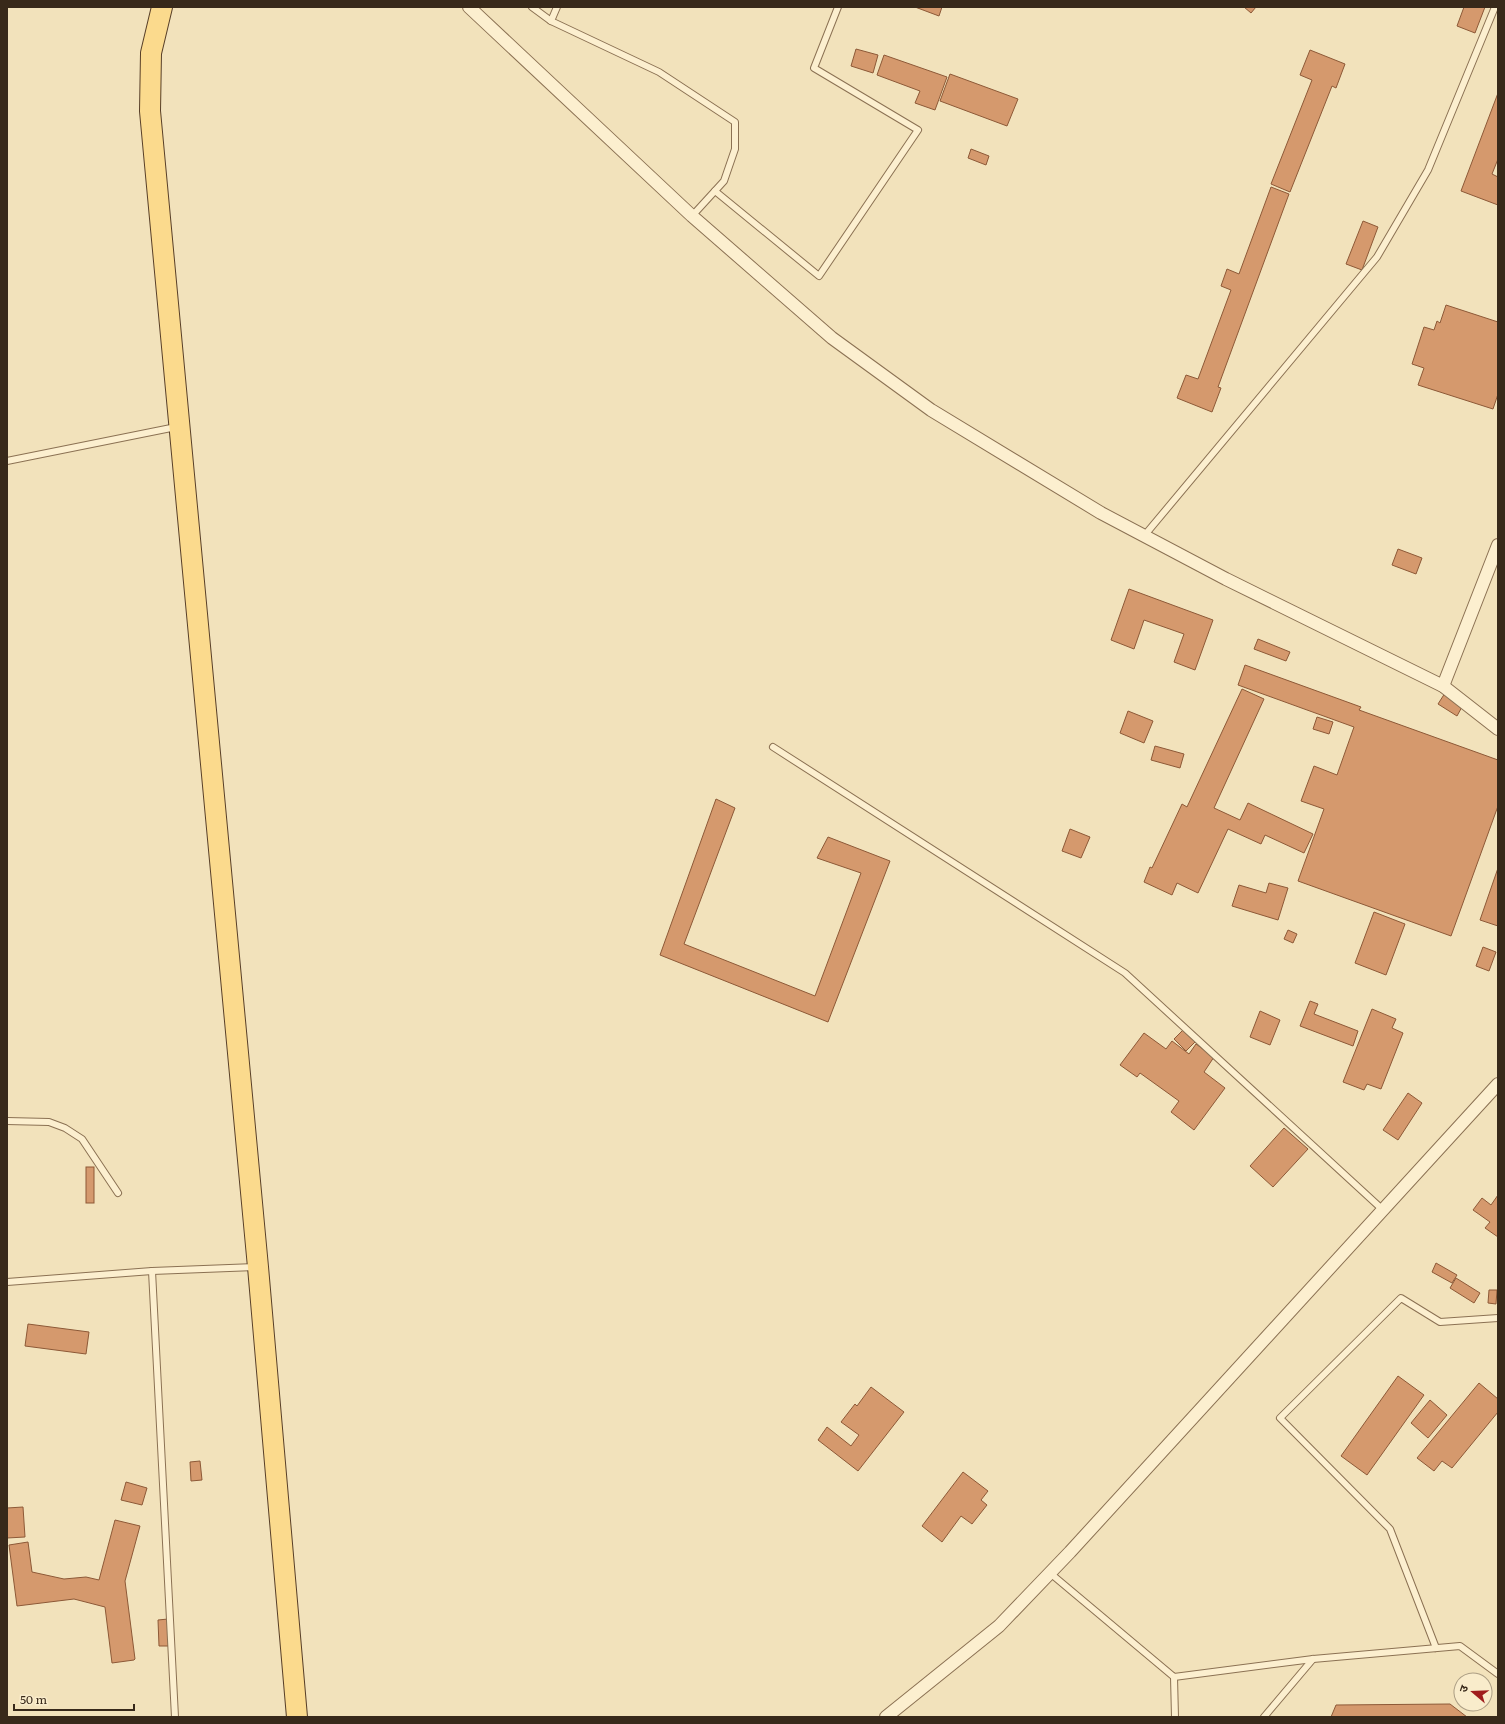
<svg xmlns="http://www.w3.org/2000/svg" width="1505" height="1724" viewBox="0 0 1505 1724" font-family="Literata,'Noto Sans Devanagari',serif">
  <rect width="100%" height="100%" fill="#f2e2bb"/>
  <g fill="#d5996d" stroke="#8d5937">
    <polygon points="915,7 942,7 939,16"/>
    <polygon points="1244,7 1256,7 1251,13"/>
    <polygon points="1464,7 1485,7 1475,33 1457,26"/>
    <polygon points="856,49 878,55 873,73 851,66"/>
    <polygon points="1310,50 1345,64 1336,88 1332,86 1290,192 1271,184 1312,80 1300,75"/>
    <polygon points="884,55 947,77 935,110 915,103 920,91 877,75"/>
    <polygon points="950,74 1018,99 1007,126 940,101"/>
    <polygon points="1498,93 1498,159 1492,174 1498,177 1498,205 1461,191"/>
    <polygon points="971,149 989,156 986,165 968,158"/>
    <polygon points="1271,187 1289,194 1218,387 1221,388 1212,412 1177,398 1186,375 1198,379 1231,290 1221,286 1227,269 1239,274"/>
    <polygon points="1363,221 1378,227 1362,270 1346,264"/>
    <polygon points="1446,305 1498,322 1498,394 1493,409 1418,385 1424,368 1412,364 1424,327 1434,330 1437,321 1440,323"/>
    <polygon points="1398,549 1422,558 1416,574 1392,565"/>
    <polygon points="1129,589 1213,620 1195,670 1174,662 1184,634 1144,620 1134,649 1111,640"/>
    <polygon points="1258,639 1290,652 1286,661 1254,649"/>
    <polygon points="1245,665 1361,707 1359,710 1498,760 1498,806 1451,936 1298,881 1324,809 1301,801 1314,766 1337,775 1354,727 1238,685"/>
    <polygon points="1242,689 1264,699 1214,808 1240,820 1248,803 1313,834 1304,853 1265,835 1261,844 1228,829 1198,893 1177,883 1172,895 1144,882 1150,867 1152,868 1182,804 1187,807"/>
    <polygon points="1445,693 1463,705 1457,716 1438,704"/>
    <polygon points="1128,711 1153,721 1144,743 1120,733"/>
    <polygon points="1317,717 1333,722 1329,734 1313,729"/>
    <polygon points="1155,746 1184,754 1180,768 1151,760"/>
    <polygon points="716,799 735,808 684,944 815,996 861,873 817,858 828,837 890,861 828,1022 660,955"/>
    <polygon points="1070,829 1090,837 1081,858 1062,851"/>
    <polygon points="1498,868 1498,926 1480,920"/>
    <polygon points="1269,883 1288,888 1278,920 1232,906 1239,885 1266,893"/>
    <polygon points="1374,912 1405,924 1386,975 1355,963"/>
    <polygon points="1288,930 1297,934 1293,943 1284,939"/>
    <polygon points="1483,947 1496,952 1489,971 1476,966"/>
    <polygon points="1310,1001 1318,1004 1314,1014 1358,1031 1353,1046 1300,1026"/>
    <polygon points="1372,1009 1396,1019 1392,1028 1403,1033 1381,1089 1367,1084 1364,1090 1343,1082"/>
    <polygon points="1260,1011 1280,1020 1270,1045 1250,1037"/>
    <polygon points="1183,1030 1195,1042 1186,1051 1174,1039"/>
    <polygon points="1144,1033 1166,1049 1172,1041 1189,1054 1196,1044 1214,1057 1204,1072 1225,1088 1194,1130 1171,1112 1179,1101 1140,1073 1137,1077 1120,1065"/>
    <polygon points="1408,1093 1422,1103 1398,1140 1383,1130"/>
    <polygon points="1284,1128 1308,1149 1273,1187 1250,1166"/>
    <rect x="86" y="1167" width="8" height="36"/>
    <polygon points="1498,1195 1498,1237 1485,1228 1490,1222 1473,1210 1482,1198 1491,1205"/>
    <polygon points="1436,1263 1457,1275 1452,1283 1432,1272"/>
    <polygon points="1456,1278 1480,1293 1474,1303 1450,1288"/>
    <polygon points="1489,1290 1497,1290 1496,1304 1488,1303"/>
    <polygon points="28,1324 89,1332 86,1354 25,1346"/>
    <polygon points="1398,1376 1424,1395 1367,1475 1341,1456"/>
    <polygon points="1479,1383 1498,1399 1498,1412 1452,1468 1442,1461 1434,1471 1417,1458"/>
    <polygon points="871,1387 904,1412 858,1471 818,1440 827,1427 851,1446 859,1435 841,1422 855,1404 857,1406"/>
    <polygon points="1430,1400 1447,1415 1428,1438 1411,1423"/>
    <polygon points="200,1461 202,1480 191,1481 190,1462"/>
    <polygon points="963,1472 988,1491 981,1500 987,1505 972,1524 961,1516 942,1542 922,1526"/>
    <polygon points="126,1482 147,1488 142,1505 121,1500"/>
    <polygon points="23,1507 25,1537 7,1538 7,1508"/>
    <polygon points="115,1520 140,1526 125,1581 135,1659 134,1660 112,1663 105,1607 74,1599 17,1606 9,1545 28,1542 32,1572 64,1579 86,1577 99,1580"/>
    <polygon points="168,1619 169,1646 159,1646 158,1620"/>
    <polygon points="1450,1704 1467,1717 1331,1717 1336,1705"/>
  </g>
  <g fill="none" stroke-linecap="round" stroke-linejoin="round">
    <g stroke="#8b7153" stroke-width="8">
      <g id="service">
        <polyline points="532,7 551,21"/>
        <polyline points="557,7 551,21 659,72 735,122 735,149 724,181 692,216"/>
        <polyline points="715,191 819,276 918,130 814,68 838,7"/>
        <polyline points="7,461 176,427"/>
        <polyline points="1144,536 1377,257 1428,170 1495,7"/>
        <polyline points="773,747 1125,973 1383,1210"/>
        <polyline points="7,1121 49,1122 65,1128 82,1139 118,1193"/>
        <polyline points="152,1271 175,1717"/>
        <polyline points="7,1282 152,1271 255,1267"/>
        <polyline points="1050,1573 1174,1677 1313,1659 1460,1646 1498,1674"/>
        <polyline points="1436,1648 1390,1529 1280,1418 1401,1298 1440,1322 1498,1318"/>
        <polyline points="1174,1677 1175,1717"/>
        <polyline points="1264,1717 1313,1659"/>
      </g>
    </g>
    <g stroke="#8b7153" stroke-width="14">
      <g id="minor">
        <polyline points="469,7 692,216 832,338 931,410 1101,513 1226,579 1443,686 1498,729"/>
        <polyline points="1443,686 1498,545"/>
        <polyline points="886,1717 999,1626 1070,1552 1498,1084"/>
      </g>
    </g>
    <g stroke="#583f28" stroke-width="22">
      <polyline id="primary" points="162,7 151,53 150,111 258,1267 297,1717"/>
    </g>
    <use href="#service" stroke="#fcefcf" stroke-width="6"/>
    <use href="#minor" stroke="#fcefcf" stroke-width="12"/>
    <use href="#primary" stroke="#fbda8d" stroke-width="20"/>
  </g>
  <rect width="1505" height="1724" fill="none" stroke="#38291a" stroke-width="16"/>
  <g transform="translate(1473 1692) rotate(289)"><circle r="19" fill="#f9eccb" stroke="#ac9e84"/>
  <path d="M0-3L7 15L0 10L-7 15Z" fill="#a01d1d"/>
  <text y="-6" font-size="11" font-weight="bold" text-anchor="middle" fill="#38291a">उ</text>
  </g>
  <path d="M14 1704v6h120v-6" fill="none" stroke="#38291a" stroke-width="2"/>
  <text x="20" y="1704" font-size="12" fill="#38291a" stroke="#f9eccb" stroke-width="3" paint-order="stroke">50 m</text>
</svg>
